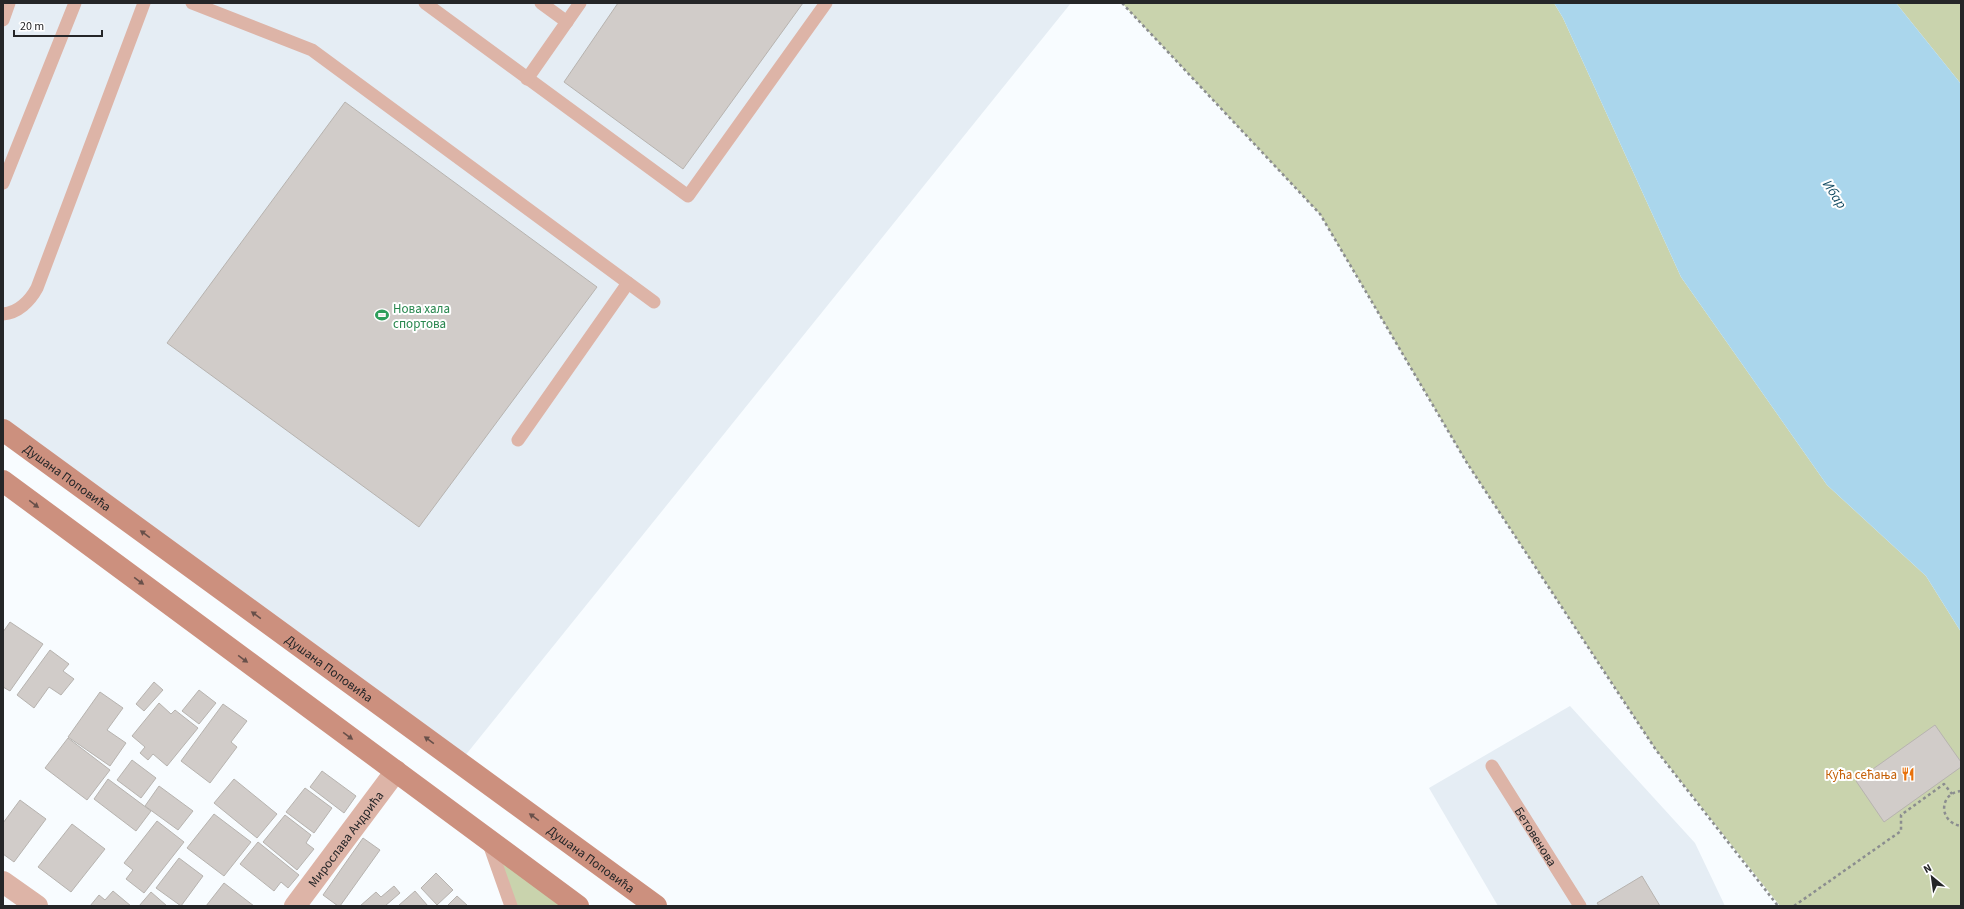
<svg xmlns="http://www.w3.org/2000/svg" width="1964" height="909" viewBox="0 0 1964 909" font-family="'Source Sans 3',sans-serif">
  <rect width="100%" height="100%" fill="#f8fcff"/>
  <g fill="#e5edf4">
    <polygon points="3,3 1071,3 460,762 3,430"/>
    <polygon points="1570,706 1695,843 1725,906 1498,906 1429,788"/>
  </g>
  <g fill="#c9d3ad">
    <polygon points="1122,3 1554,3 1563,18 1681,277 1827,485 1926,576 1961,632 1961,906 1780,906 1656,750 1467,463 1320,214"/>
    <polygon points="1896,3 1961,3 1961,84"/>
    <polygon points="486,838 578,906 511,906"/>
  </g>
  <polygon fill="#aad6ec" points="1554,3 1896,3 1961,84 1961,632 1926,576 1827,485 1681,277 1563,18"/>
  <g fill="#d1ccc9" stroke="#b7b3af">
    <polygon points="618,3 803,3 683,169 564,82"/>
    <polygon points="345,102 597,287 419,527 167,343"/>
    <polygon points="10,622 43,644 10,691 3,687 3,632"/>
    <polygon points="50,650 69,664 63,671 74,679 61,695 49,687 34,708 17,695"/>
    <polygon points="154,682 163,690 144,711 136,704"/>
    <polygon points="199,690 216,703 199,724 182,711"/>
    <polygon points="100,692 123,708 107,730 126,743 110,766 68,737"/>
    <polygon points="159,703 171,714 175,710 198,728 167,766 153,754 148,760 140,753 145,747 132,736"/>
    <polygon points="223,704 247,721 231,742 237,747 210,783 181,761"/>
    <polygon points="1935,725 1961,762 1961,767 1884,822 1856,781"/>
    <polygon points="68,738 110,770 87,800 45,768"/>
    <polygon points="132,760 156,778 141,798 117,780"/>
    <polygon points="322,771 356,796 344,813 310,787"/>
    <polygon points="108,779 151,811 136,831 94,799"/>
    <polygon points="234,779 277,814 257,838 214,803"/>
    <polygon points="159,786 193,811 178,830 145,806"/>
    <polygon points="305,788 332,808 314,833 286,812"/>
    <polygon points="20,800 46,819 14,862 3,854 3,823"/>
    <polygon points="214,814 251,842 224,876 187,848"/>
    <polygon points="285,815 311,835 306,843 314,849 297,870 263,842"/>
    <polygon points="157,821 184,842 144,893 126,879 133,870 124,863"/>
    <polygon points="72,824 105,849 71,892 38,867"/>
    <polygon points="363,838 380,850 340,906 338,906 323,895"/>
    <polygon points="258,842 299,875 288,888 281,882 274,891 240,864"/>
    <polygon points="179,858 203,876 181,906 156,888"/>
    <polygon points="436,873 453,890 437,905 421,888"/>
    <polygon points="1642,876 1660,906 1599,906 1597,903"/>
    <polygon points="224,883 254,906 206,906"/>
    <polygon points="394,886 400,893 385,906 360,906 376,892 381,897"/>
    <polygon points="113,891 131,906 90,906 99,895 105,900"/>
    <polygon points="415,891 428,906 398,906"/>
    <polygon points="151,892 167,906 139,906"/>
    <polygon points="457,896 468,906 447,906"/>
  </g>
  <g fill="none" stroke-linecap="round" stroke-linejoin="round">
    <g stroke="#8b8d8f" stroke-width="2.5" stroke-dasharray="3 3" stroke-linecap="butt">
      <polyline points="1122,3 1320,214 1467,463 1609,679 1656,750 1778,906"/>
      <path d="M1961,791c-22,2 -23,31 0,35"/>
      <polyline points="1794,906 1901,831 1901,815 1944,784 1952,794"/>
    </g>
    <g stroke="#ddb4a7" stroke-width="13">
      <polyline points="192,3 312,50 654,302"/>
      <polyline points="425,3 688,196 826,3"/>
      <polyline points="541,3 567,22"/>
      <polyline points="3,20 9,3"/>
      <polyline points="527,79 580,3"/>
      <polyline points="3,183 75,3"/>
      <path d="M3,314c15,-1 27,-13 34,-26l107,-285"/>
      <polyline points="518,440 628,283"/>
      <path id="s1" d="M1492,766l88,140"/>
      <polyline points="488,841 511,906"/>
    </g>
    <g stroke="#ddb4a7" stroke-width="22">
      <polyline points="3,882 37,906"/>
      <path id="s2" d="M295,906l101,-135"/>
    </g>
    <g stroke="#cc907e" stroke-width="22">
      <path id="s3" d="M3,430l653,476"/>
      <polyline points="3,481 578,906"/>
    </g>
  </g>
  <defs><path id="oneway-solid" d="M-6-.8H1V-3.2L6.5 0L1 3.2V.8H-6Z"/></defs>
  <g fill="#68504a">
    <use href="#oneway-solid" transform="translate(34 504) rotate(37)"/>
    <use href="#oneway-solid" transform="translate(145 534) rotate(-144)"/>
    <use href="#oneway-solid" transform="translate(139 581) rotate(36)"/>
    <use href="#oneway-solid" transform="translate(256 615) rotate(-144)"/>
    <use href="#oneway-solid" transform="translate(243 659) rotate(36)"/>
    <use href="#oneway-solid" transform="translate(348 736) rotate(36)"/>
    <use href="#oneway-solid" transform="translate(429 740) rotate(-144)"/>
    <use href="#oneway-solid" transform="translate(534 817) rotate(-144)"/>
  </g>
  <defs>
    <g id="stadium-bare" transform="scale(1.08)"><path d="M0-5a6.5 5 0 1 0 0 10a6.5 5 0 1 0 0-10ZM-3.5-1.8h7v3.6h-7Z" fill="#2e9e5b" stroke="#fff" stroke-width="2.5" paint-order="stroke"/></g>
    <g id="restaurant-bare" transform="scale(1.08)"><path d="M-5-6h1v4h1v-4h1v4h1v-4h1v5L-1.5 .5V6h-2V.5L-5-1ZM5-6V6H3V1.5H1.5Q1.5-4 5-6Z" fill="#e8710a" stroke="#fff" stroke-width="2.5" paint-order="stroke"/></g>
  </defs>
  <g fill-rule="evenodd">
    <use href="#stadium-bare" x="382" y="315"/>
    <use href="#restaurant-bare" x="1908" y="774"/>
  </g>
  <g text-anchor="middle" stroke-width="4" stroke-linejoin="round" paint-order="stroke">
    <g font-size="13" fill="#27864d" stroke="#fff" text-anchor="start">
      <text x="393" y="313">Нова хала<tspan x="393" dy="15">спортова</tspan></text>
    </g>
    <g font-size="13" fill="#252628" stroke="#fff">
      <text dy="5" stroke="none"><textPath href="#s3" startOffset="80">Душана Поповића</textPath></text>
      <text dy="5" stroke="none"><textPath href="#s3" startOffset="404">Душана Поповића</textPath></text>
      <text dy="5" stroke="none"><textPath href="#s1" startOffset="83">Бетовенова</textPath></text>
      <text dy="5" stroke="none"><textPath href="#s2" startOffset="84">Мирослава Андрића</textPath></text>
      <text dy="5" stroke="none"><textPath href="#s3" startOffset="728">Душана Поповића</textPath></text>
    </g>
    <g font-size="13" fill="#c56008" stroke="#fff" text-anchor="end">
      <text x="1897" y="779">Кућа сећања</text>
    </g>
    <g font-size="14" font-style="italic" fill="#134b62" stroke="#fff">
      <text transform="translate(1835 194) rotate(57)" y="5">Ибар</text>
    </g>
  </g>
  <rect width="1964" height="909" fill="none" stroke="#252628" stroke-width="8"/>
  <g transform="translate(1932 877) rotate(331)" stroke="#ffffff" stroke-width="3" paint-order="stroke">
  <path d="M0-3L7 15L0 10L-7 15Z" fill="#252628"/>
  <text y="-6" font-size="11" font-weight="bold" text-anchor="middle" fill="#252628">N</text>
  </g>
  <path d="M14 30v6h88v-6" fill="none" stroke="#252628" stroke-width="2"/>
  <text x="20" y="30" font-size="12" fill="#252628" stroke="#ffffff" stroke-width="3" paint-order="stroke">20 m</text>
</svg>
